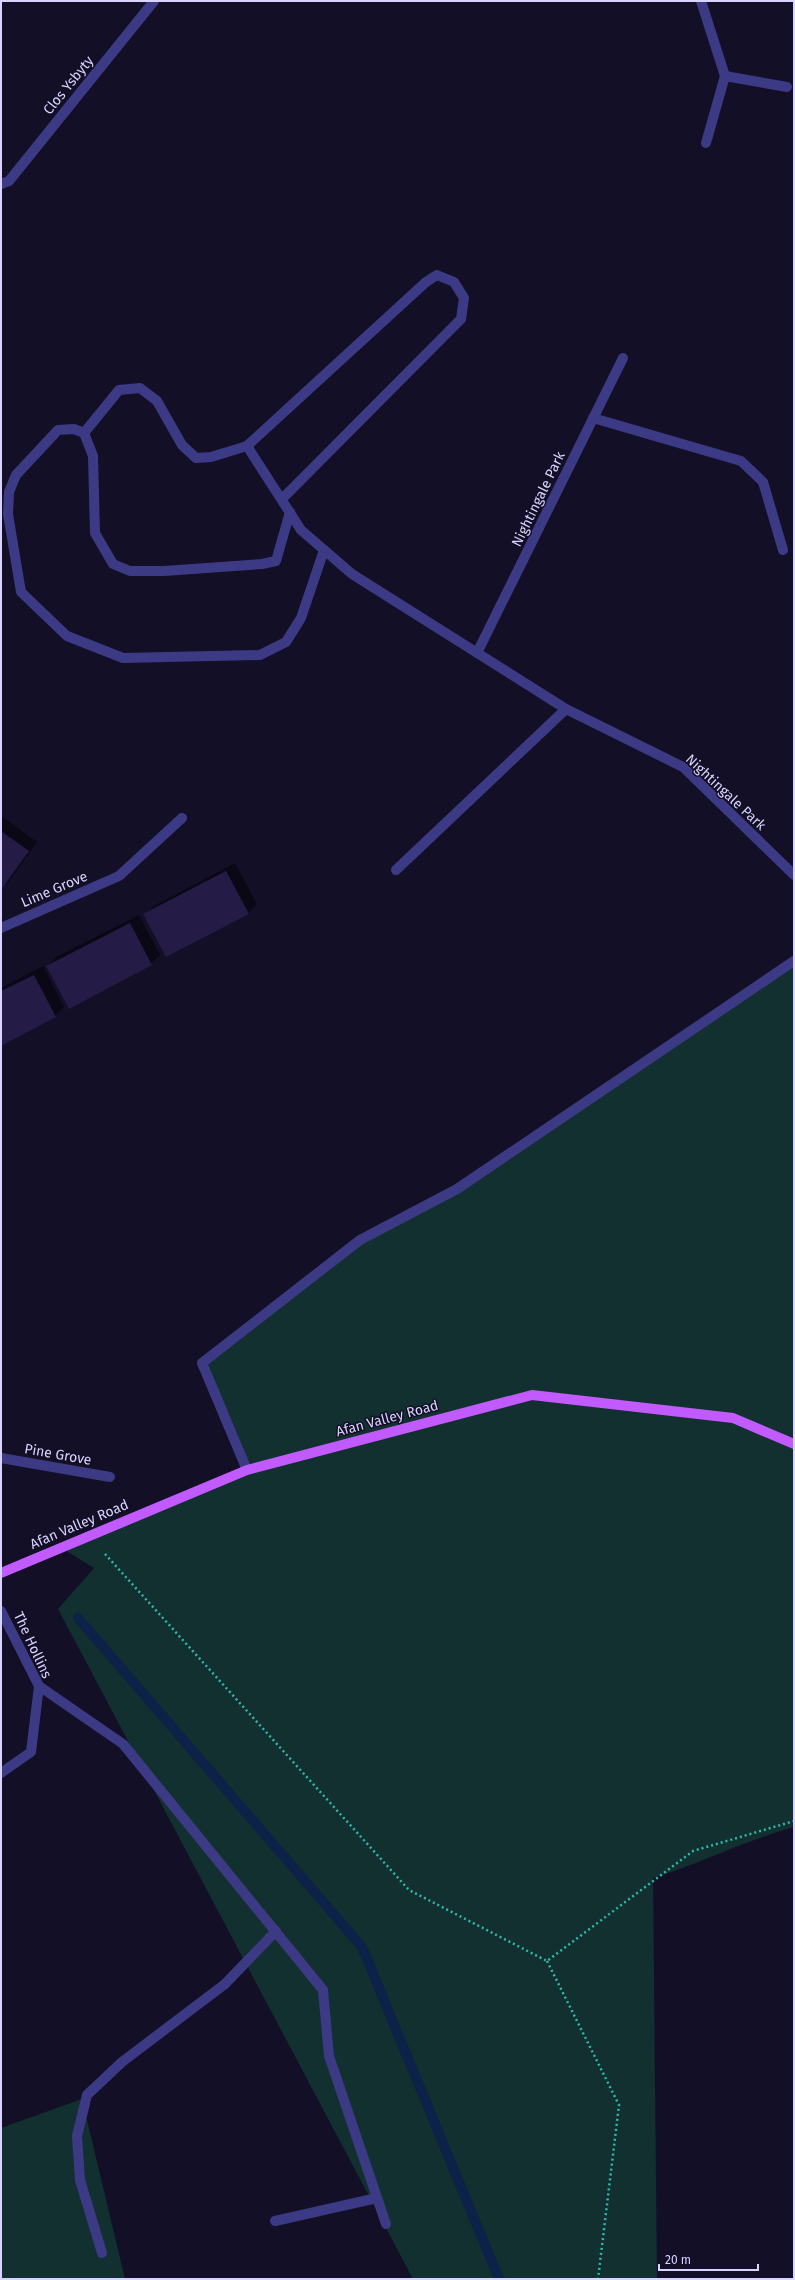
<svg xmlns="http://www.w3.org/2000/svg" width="795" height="2280" viewBox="0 0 795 2280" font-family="'Fira Sans',sans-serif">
  <rect width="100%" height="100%" fill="#130f26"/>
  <g fill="#12302f">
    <path d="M794,961v866c-48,13 -93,36 -141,51l4,401h-244l-355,-670 36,-41 -34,-21 187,-77 -45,-107 158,-123 97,-51z"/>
    <polygon points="82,2099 125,2279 1,2279 1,2128"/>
  </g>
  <g fill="#0007">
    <polygon points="1,816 37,842 10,880 1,889"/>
    <polygon points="235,863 257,904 248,913 145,915 154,906"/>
    <polygon points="139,915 160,955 151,964 48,966 56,957"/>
    <polygon points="43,966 64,1007 55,1016 1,1045 1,988"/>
  </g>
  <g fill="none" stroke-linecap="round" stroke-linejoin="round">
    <polyline stroke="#0c2248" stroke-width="10" points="78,1618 362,1947 499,2279"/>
  </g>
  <g fill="#241b47">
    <polygon points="1,831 29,851 1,890"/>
    <polygon points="226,871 249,914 166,957 143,914"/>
    <polygon points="130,923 152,965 69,1009 46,966"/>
    <polygon points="34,975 56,1017 1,1046 1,991"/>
  </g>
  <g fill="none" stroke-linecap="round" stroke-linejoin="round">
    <g stroke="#2fb8b0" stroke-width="2.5" stroke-dasharray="2 3" stroke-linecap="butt">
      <polyline points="105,1554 409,1890 547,1961 693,1851 794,1821"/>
      <polyline points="547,1961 619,2105 598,2279"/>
    </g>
    <g stroke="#3d3a85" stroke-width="10">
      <polyline points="701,1 725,76"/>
      <polyline points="706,143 725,76 787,87"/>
      <polyline points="1,184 9,181 154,1"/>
      <polyline points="593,418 741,461 763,482 783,550"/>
      <polyline points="84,433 119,390 140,388 157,401 182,445 196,458 211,457 247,446 426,282 437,275 454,282 464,298 461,319 282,499"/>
      <polyline points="247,446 301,530 352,574 566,709 683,767 794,875"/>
      <polyline points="290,512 276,561 262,564 164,571 130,571 113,564 95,533 93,456 84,433 74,429 58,430 16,475 9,492 8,514 21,592 67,636 123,658 260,655 286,642 301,618 324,550"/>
      <polyline points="477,653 623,358"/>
      <polyline points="396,870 566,709"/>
      <polyline points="1,928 119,876 182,818"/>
      <polyline points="1,1458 110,1477"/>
      <polyline points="247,1470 202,1363 360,1240 457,1189 794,961"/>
      <polyline points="1,1611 39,1686 31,1752 1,1773"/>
      <polyline points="39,1686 123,1744 323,1990 329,2056 386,2224"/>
      <polyline points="275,2221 377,2198"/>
      <polyline points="102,2253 80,2180 77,2136 87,2095 122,2062 225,1984 276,1931"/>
    </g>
    <polyline stroke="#c25bff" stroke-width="10" points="1,1573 247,1470 532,1395 733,1418 794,1444"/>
  </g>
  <g text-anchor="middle" stroke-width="3" stroke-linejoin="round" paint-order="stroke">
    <g font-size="14" fill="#d9d4ff" stroke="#130f26">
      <text transform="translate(68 85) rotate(-51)" y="5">Clos Ysbyty</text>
      <text transform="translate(538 499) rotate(-64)" y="5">Nightingale Park</text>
      <text transform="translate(726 792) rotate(43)" y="5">Nightingale Park</text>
      <text transform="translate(54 889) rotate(-23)" y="5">Lime Grove</text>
      <text transform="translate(387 1418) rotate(-15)" y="5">Afan Valley Road</text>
      <text transform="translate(58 1454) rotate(10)" y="5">Pine Grove</text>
      <text transform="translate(79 1524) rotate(-23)" y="5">Afan Valley Road</text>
      <text transform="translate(33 1645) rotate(65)" y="5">The Hollins</text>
    </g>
  </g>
  <rect width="795" height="2280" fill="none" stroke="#d9d4ff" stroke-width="4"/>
  <path d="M659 2264v6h99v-6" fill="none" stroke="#d9d4ff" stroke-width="2"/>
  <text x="665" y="2264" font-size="12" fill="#d9d4ff" stroke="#130f26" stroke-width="3" paint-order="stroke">20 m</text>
</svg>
